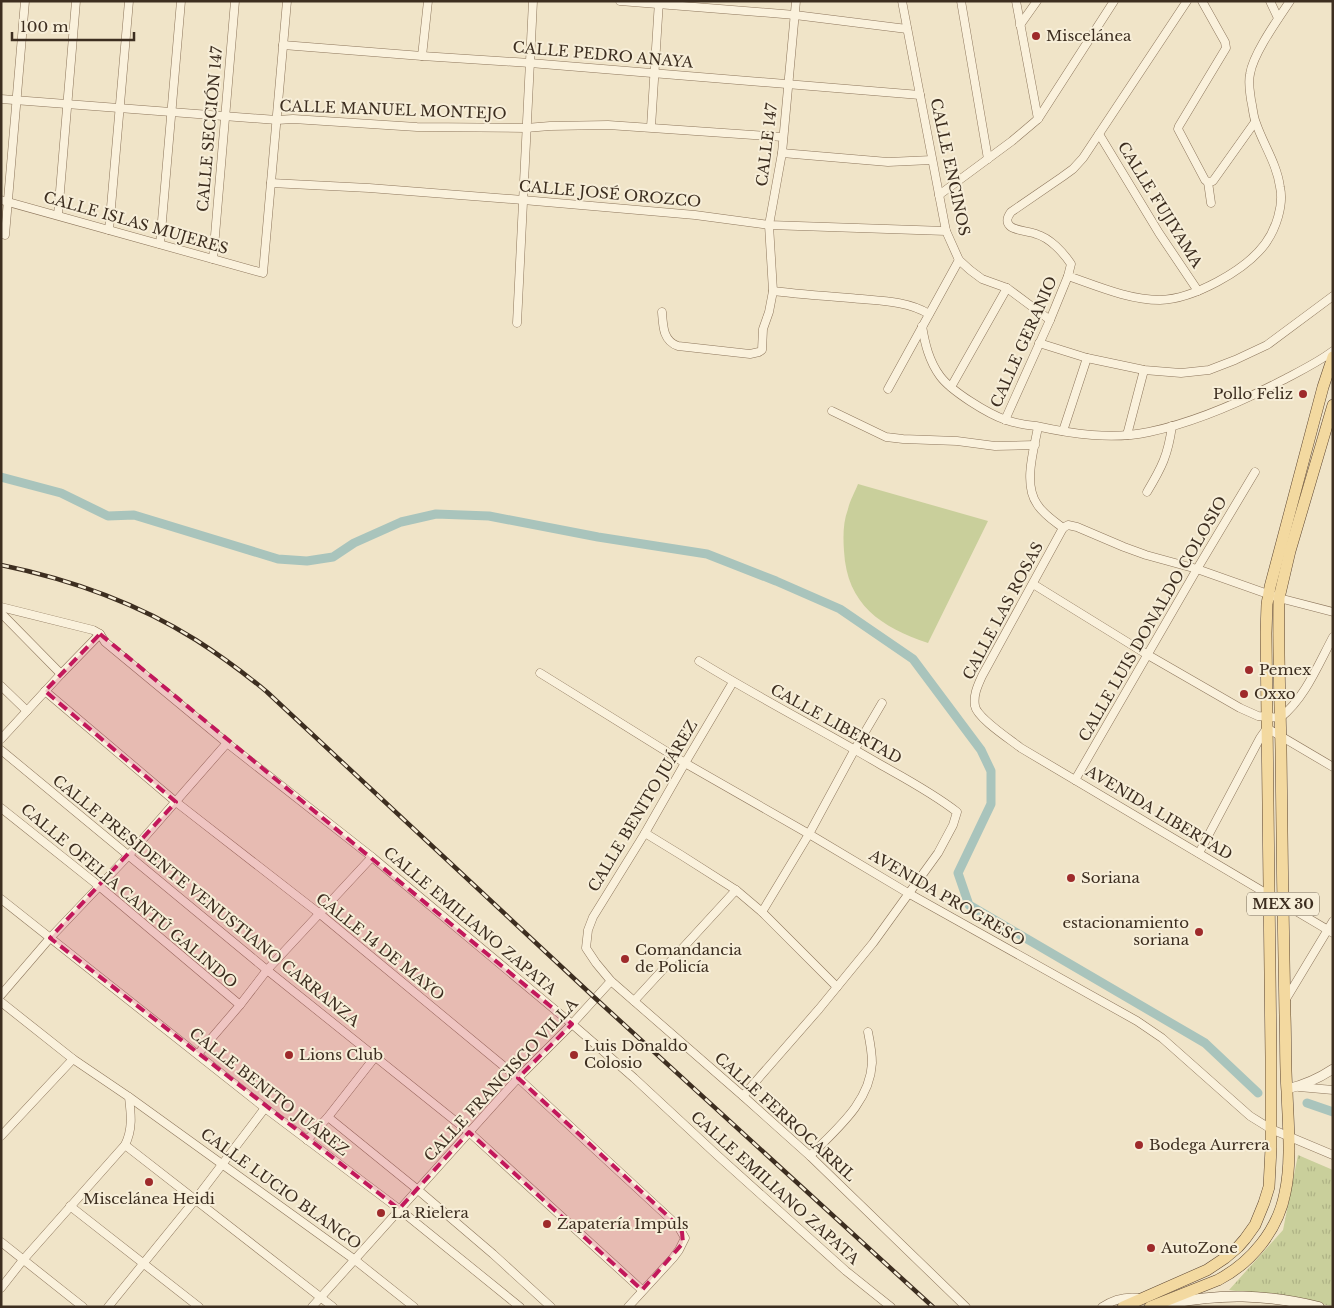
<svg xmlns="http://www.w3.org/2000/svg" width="1334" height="1308" viewBox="0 0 1334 1308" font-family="'Libre Baskerville',serif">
  <defs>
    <pattern id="grass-tufts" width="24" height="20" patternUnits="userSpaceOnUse" patternTransform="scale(1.25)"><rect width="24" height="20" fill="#c9cf9b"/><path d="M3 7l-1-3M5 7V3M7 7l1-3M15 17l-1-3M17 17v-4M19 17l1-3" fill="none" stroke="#aeb285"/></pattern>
  </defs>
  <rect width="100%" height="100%" fill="#f0e4c8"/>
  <polygon fill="url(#grass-tufts)" points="1298,1155 1333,1170 1333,1306 1229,1290 1283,1230"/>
  <path fill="#c9cf9b" d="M858,484l130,37 -60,122c-47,-16 -81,-38 -84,-92 -1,-14 -1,-29 4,-42 2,-9 7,-17 10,-25z"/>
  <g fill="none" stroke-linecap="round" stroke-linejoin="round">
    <g stroke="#a9c4bc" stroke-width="9">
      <polyline points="1,477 61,493 108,516 134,515 278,559 307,561 333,557 354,543 401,522 436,514 489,516 598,537 707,554 776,581 840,609 913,659 981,750 991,771 991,804 958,873 969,905 1205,1043 1258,1093"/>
      <polyline points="1307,1103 1333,1112"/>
    </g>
    <g stroke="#8d765c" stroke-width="9">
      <g id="minor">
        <polyline points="620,1 795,15 907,29"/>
        <polyline points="902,1 946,231 959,260 970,270 982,279 1007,288 1050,320"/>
        <polyline points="961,1 988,159"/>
        <polyline points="1016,1 1038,119"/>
        <path d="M1187,1l-104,157 -10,11 -11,8 -51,35c-3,4 -6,9 -1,14 5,5 19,5 26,8 14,4 27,18 35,30l-3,12c29,10 61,24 92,24 33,-1 85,-29 105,-56 11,-15 19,-39 15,-57 -3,-23 -17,-43 -24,-64 -3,-7 -3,-15 -5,-23 -1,-8 -3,-17 -1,-26 3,-20 28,-55 40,-73"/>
        <polyline points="1202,1 1225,42 1226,48 1179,126 1178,129 1205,180 1208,182"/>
        <polyline points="1270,1 1278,18"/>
        <polyline points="1020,25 1037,1"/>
        <polyline points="283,45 422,56 530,63 920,95"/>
        <polyline points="422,56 428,1"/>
        <polyline points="1,99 277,120 293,119 417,127 526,128 550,126 608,125 783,137"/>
        <polyline points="651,127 659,1"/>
        <polyline points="1099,134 1159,233 1198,291"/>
        <polyline points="782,153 888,162 932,160"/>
        <polyline points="1208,182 1213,181 1255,122"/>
        <polyline points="1208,182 1211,203"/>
        <polyline points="271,183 369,188 523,200 695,215 769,225 946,231"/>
        <polyline points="939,195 1012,141 1038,119 1114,1"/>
        <polyline points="1,200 263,273 287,1"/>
        <polyline points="58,215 76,1"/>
        <polyline points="109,230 129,1"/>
        <polyline points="5,235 25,1"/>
        <polyline points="160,244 181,1"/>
        <polyline points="213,259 235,1"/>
        <path d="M773,291c25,3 51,5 77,7 27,3 56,2 79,16"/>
        <path d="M662,312c1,14 1,29 16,34l72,8 9,-2 3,-2 1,-21 6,-17 4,-21 -4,-66 13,-72 14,-152"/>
        <polyline points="517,323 533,1"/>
        <path d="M922,326c3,18 7,35 18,50 11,15 48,38 66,44 9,3 20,5 30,6 36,8 76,14 113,6 47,-10 92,-30 134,-52 17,-9 34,-17 50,-29"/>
        <polyline points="1039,343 1087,358 1144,370 1181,373 1209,370 1235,360 1267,345 1333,296"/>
        <polyline points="951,387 1007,288"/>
        <polyline points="888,389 959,260"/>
        <polyline points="832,411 886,437 903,439 957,441 995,446 1035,445"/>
        <polyline points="1005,420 1050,320 1068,276"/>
        <path d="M1038,427c-4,22 -15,57 -1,77 6,10 17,17 26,24"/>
        <polyline points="1063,431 1087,358"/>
        <polyline points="1127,435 1144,370"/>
        <path d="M1147,492c15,-25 21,-37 25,-66"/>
        <path d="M1063,528l-81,148c-4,9 -9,19 -7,30 2,12 36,34 46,42l312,185"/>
        <polyline points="1063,528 1068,525 1077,527 1124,547 1146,555 1197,569 1279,598 1333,612"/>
        <path d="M1033,584l115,71 92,53 18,8 22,2c25,-20 38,-53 53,-81"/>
        <polyline points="1,607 93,630 100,634 105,642 227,743 372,857 572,1024 634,1078 717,1155 846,1271 891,1307"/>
        <polyline points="1,613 61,674"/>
        <path d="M699,661c60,37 123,69 184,105 25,14 51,28 74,46l-4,13 -15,28 -65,90 -54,66 -76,87"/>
        <polyline points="540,673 685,763 809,834 908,893 1137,1021 1162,1038 1250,1116 1271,1129 1333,1155"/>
        <polyline points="733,682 685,763 645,833 593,917 588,930 586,948 596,963 611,981 743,1096 810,1156 966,1307"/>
        <polyline points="1,686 27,711"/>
        <polyline points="45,691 176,802 320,914 518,1078 678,1226 685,1238 679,1250 673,1258 628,1307"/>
        <polyline points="1,739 61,674 100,634"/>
        <polyline points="1,750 267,970 469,1132 642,1290"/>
        <polyline points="1075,780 1197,569 1255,472"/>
        <polyline points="1,808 99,886 240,1005"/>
        <polyline points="645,833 681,855 736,890 762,912 837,987"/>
        <polyline points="1199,853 1260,738 1267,728 1333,767"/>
        <polyline points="1,899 265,1108 399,1209 520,1307"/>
        <polyline points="762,912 809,834 855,749 882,703"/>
        <polyline points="1,995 50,938 128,856 227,743"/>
        <polyline points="1286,999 1333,921"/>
        <polyline points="634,1001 736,890"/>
        <path d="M1,1002l72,57 56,38c2,17 4,32 -4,48l-102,115 -22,28"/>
        <polyline points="198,1054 240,1005 267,970 372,857"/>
        <polyline points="1299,1087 1333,1090"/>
        <polyline points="129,1097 355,1260 414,1307"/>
        <polyline points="328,1117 418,1190 493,1254 551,1307"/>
        <polyline points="1,1136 73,1059"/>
        <polyline points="307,1140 328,1117 375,1057"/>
        <polyline points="125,1145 333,1307"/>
        <path d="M810,1156c25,-26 60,-53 62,-93 0,-10 -2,-21 -4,-31"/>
        <polyline points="70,1206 199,1307"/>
        <polyline points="1,1242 83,1307"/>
        <polyline points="108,1307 195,1200 265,1108"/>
        <polyline points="312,1307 518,1078 572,1024 611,981"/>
        <path d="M1102,1307c12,-8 24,-11 38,-9"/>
      </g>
    </g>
    <g stroke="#8d765c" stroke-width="10">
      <path id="tertiary" d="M1287,1089c17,-4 31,-10 46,-20"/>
    </g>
    <g stroke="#6f573f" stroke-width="11">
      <path id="secondary" d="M1167,1304c54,-11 98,-10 152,3"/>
    </g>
    <g stroke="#5b4430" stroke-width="12">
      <g id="primary">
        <polyline points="1123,1307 1207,1270 1225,1258 1238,1247 1245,1239 1255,1225 1264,1203 1269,1187 1271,1148 1271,1057 1266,633 1267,604 1270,587 1323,387 1333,357"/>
        <path d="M1150,1307l68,-27c33,-17 60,-50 67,-87 7,-32 3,-70 2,-102 -2,-25 -1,-51 -2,-76 -2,-88 -3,-177 -4,-265 -1,-51 -3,-101 -2,-152l11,-47 43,-146"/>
      </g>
    </g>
    <use href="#minor" stroke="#faf1dc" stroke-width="8"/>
    <use href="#tertiary" stroke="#faf1dc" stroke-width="9"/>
    <use href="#secondary" stroke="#faf1dc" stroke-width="10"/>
    <use href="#primary" stroke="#f3d9a0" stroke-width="11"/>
    <g stroke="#3d2e20" stroke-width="4.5">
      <path id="rail" d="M1,565c68,14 136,38 195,75 25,16 48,33 71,52l328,306 338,309"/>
    </g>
    <use href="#rail" stroke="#f7eed8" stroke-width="2.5" stroke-dasharray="8" stroke-linecap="butt"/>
  </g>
  <path fill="#c2185b" fill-opacity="0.2" stroke="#c2185b" stroke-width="4" stroke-dasharray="10 6" stroke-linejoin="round" d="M100,634l472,390 -54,54 151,139 13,15 1,11 -41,47 -173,-158 -70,77 -349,-271 126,-136 -131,-111z"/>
  <g fill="#9e2a2b" stroke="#f7eed8" stroke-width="2">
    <circle cx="1036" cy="36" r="5"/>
    <circle cx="1303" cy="394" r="5"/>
    <circle cx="1249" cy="670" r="5"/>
    <circle cx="1244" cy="694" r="5"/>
    <circle cx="1071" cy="878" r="5"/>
    <circle cx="1199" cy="932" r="5"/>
    <circle cx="625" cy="959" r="5"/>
    <circle cx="289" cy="1055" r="5"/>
    <circle cx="574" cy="1055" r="5"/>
    <circle cx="1139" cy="1145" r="5"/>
    <circle cx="149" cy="1182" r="5"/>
    <circle cx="381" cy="1213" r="5"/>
    <circle cx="547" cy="1224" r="5"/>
    <circle cx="1151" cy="1248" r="5"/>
  </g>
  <g text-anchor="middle" stroke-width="4" stroke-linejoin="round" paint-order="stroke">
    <rect fill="#f7eed8" stroke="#756857" stroke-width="1" x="1247" y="892.5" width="72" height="23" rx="4"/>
    <g font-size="14" font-weight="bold" fill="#3d2e20">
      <text x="1283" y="909">MEX 30</text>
    </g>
    <g font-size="15" fill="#3d2e20" stroke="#f7eed8" text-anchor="start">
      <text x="1046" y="41">Miscelánea</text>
      <text x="1293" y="399" text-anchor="end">Pollo Feliz</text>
      <text x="1259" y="675">Pemex</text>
      <text x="1254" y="699">Oxxo</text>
      <text x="1081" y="883">Soriana</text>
      <text x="1189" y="928" text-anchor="end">estacionamiento<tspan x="1189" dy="17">soriana</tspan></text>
      <text x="635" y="955">Comandancia<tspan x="635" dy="17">de Policía</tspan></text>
      <text x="584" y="1051">Luis Donaldo<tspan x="584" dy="17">Colosio</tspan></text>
      <text x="299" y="1060">Lions Club</text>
      <text x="1149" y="1150">Bodega Aurrera</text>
      <text x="149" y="1204" text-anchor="middle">Miscelánea Heidi</text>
      <text x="391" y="1218">La Rielera</text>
      <text x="557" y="1229">Zapatería Impuls</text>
      <text x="1161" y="1253">AutoZone</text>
    </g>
    <g font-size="15" fill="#3d2e20" stroke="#f7eed8">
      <text transform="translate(603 55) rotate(5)" y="5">CALLE PEDRO ANAYA</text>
      <text transform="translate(393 110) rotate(2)" y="5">CALLE MANUEL MONTEJO</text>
      <text transform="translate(210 129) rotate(-85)" y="5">CALLE SECCIÓN 147</text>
      <text transform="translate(767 145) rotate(-83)" y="5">CALLE 147</text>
      <text transform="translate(950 167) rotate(78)" y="5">CALLE ENCINOS</text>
      <text transform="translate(610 194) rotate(5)" y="5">CALLE JOSÉ OROZCO</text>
      <text transform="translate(1160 205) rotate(58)" y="5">CALLE FUJIYAMA</text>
      <text transform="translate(136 223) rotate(16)" y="5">CALLE ISLAS MUJERES</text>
      <text transform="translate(1024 342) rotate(-66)" y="5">CALLE GERANIO</text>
      <text transform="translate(1003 611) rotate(-62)" y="5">CALLE LAS ROSAS</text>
      <text transform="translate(1153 619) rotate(-60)" y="5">CALLE LUIS DONALDO COLOSIO</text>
      <text transform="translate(836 724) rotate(29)" y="5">CALLE LIBERTAD</text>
      <text transform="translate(643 806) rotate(-59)" y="5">CALLE BENITO JUÁREZ</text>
      <text transform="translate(1159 813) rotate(31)" y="5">AVENIDA LIBERTAD</text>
      <text transform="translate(129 896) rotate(40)" y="5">CALLE OFELIA CANTÚ GALINDO</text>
      <text transform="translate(947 898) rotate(30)" y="5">AVENIDA PROGRESO</text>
      <text transform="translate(206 901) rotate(39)" y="5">CALLE PRESIDENTE VENUSTIANO CARRANZA</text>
      <text transform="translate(470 921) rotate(40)" y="5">CALLE EMILIANO ZAPATA</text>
      <text transform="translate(380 947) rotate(39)" y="5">CALLE 14 DE MAYO</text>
      <text transform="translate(501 1080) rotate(-47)" y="5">CALLE FRANCISCO VILLA</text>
      <text transform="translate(269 1092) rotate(38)" y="5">CALLE BENITO JUÁREZ</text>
      <text transform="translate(785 1117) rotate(42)" y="5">CALLE FERROCARRIL</text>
      <text transform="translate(775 1188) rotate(42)" y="5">CALLE EMILIANO ZAPATA</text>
      <text transform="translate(281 1189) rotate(36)" y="5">CALLE LUCIO BLANCO</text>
    </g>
  </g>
  <rect width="1334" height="1308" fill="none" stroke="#3d2e20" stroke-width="5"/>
  <path d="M12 32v8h122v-8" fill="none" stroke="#3d2e20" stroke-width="2.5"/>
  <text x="20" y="32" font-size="15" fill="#3d2e20" stroke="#f7eed8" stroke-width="4" paint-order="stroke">100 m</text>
</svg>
